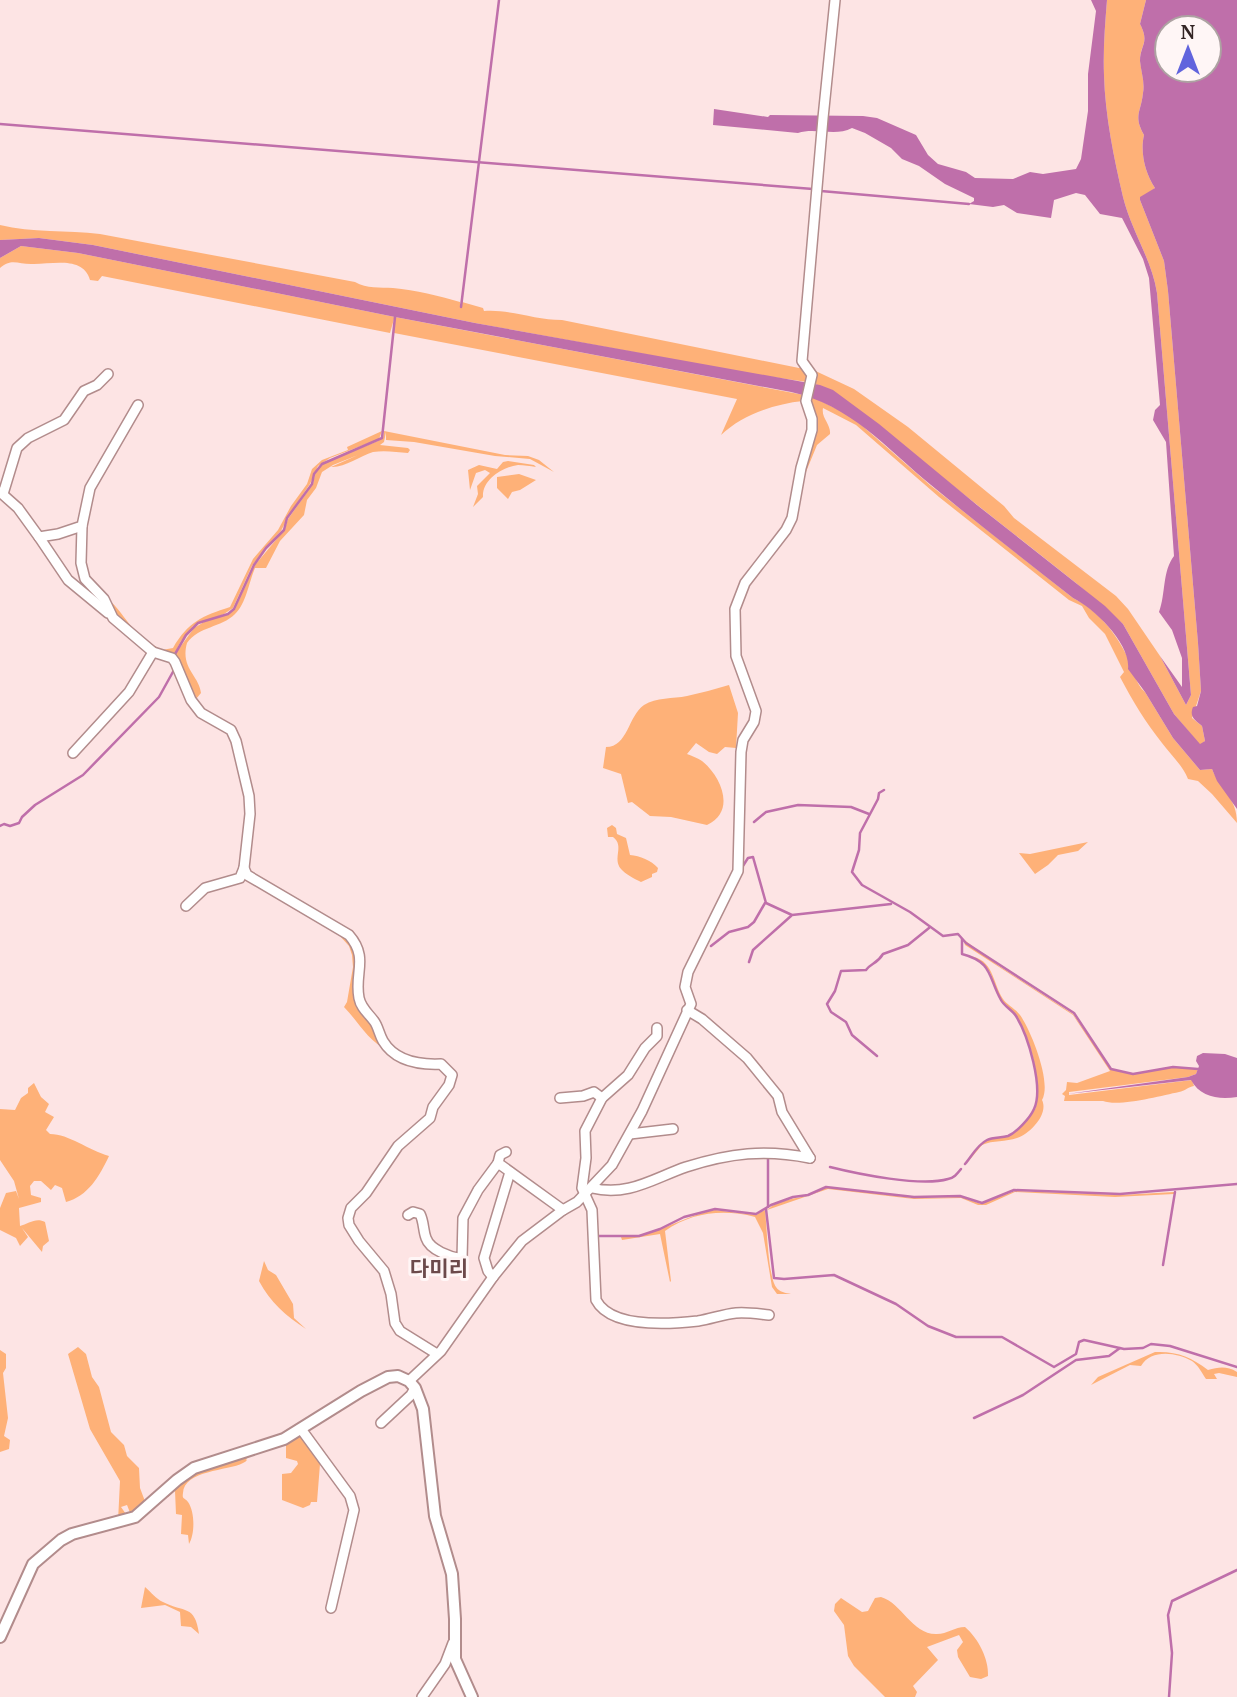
<svg xmlns="http://www.w3.org/2000/svg" width="1237" height="1697" viewBox="0 0 1237 1697" font-family="'PT Serif','Noto Sans KR',serif">
  <rect width="100%" height="100%" fill="#fde4e4"/>
  <g fill="#feb178">
    <path d="M1107,0h39l-6,24c10,19 0,21 0,36 1,12 5,22 3,33 -2,20 -10,22 1,42 -4,17 1,38 11,53l-15,12 24,61 4,30 30,352 3,48 -9,27 10,8 3,15 -5,4 -26,-31 -51,-90 -47,-41 -243,-192 -21,-8 -5,-16 47,22 54,38 96,79 10,12 102,78 12,13 32,47 26,49 5,-10 -34,-402c-5,-33 -26,-63 -34,-96 -9,-38 -18,-82 -19,-122 -1,-25 1,-50 3,-75z"/>
    <path d="M0,225c32,8 67,5 100,9l255,48c12,7 25,5 38,6 23,2 46,8 67,14v6l2,-6 21,6 1,3c26,-2 51,9 78,9l237,48 4,-2 7,10 -3,6 -55,-8 -277,-51 -382,-78 -54,-7 -39,2z"/>
    <path d="M21,246l57,7 317,64 409,78 -1,6c-29,3 -61,14 -82,34l16,-36 -343,-66v-14l-4,14 -288,-57 -4,5 -8,-1c-7,-25 -40,-15 -59,-16 -13,0 -20,-6 -31,4v-10z"/>
    <path d="M811,396l40,20 79,69 143,113c25,12 43,35 55,60 6,11 7,26 17,34l28,46 27,32 12,-1c9,22 25,29 25,54l-25,-29 -14,-13 -10,-2c-5,-13 -17,-24 -26,-36 -16,-20 -30,-43 -42,-66l4,-5 -19,-38 -16,-16 -7,-12 -13,-6 -130,-103 -83,-72 -33,-17c-2,10 8,16 7,26l-13,11 -16,39 5,-27z"/>
    <path d="M382,431l-3,8 -49,19 -12,8 -8,18 -21,31 -8,16 -15,16 -14,19 -19,42 -9,6 -31,12 -12,15 -8,15c-24,-5 -56,-36 -67,-58 12,8 18,21 28,31 8,8 18,16 28,21l11,-2c15,-26 29,-32 57,-41l23,-48 25,-29 13,-24 16,-22 5,-15 10,-9 26,-10 -1,-3z"/>
    <path d="M384,431l121,24 23,1 11,4 15,12 -24,-13 -35,-3 -81,-14 -28,-2v-8l-2,10 -4,3 28,3 2,2 -2,3c-11,-1 -24,-3 -35,-1 -13,4 -29,16 -42,15l27,-12 -25,10 -11,7 -6,16 -9,12 -3,15 -24,26 -14,27h-11c-6,14 -9,36 -20,46 -14,14 -36,12 -48,29 -7,25 12,32 14,50l-5,6 1,5 -24,-47 21,-29 10,-6 24,-8 7,-5 20,-44 30,-36 3,-10 25,-35 2,-10 7,-10 56,-23 5,-3z"/>
    <path d="M508,461l26,4 2,2c-6,-1 -12,-2 -18,-2 -16,2 -36,15 -35,32l-10,10 5,-13 -1,-8 13,-13 -5,-3 -9,3 -6,17 -2,-20 11,-5 18,4 6,-7z"/>
    <polygon points="519,474 536,480 520,490 512,492 508,499 497,488 497,477"/>
    <path d="M729,685l9,28 -2,35 -11,-1 -8,7 -8,-2 -13,-9 -9,11c5,2 11,4 15,7 20,16 34,51 5,64l-36,-8 -21,-1 -18,-14 -4,1 -7,-29 -18,-6 3,-21c22,0 22,-31 38,-42 12,-8 29,-6 43,-9 14,-3 28,-7 42,-11z"/>
    <path d="M612,825l4,3 1,6 9,4 4,17c10,1 21,5 28,13l-1,4 -5,2v3l-11,5c-6,-3 -16,-8 -20,-13 -9,-11 4,-23 -8,-32h-5l-1,-9z"/>
    <polygon points="1088,842 1078,851 1058,855 1048,865 1035,874 1019,853 1030,854"/>
    <path d="M329,924l12,7 15,19v40l32,60c-20,-8 -29,-28 -44,-43l3,-5 6,-35 -1,-12 -3,-9z"/>
    <path d="M963,939l36,27 74,48 38,55 22,5 40,-7 25,2 -2,5 -8,3 -119,15v3l123,-15 2,6c-6,1 -9,5 -15,6 -19,4 -60,15 -76,9h-39l1,-5 -3,-2 4,-4 1,-8 10,1 33,-12 -37,-56 -108,-70z"/>
    <path d="M969,956c25,3 23,26 34,43 5,7 15,11 19,19 10,16 30,65 20,82 7,14 -12,34 -25,38 -11,4 -24,2 -35,7l-15,18c5,-7 10,-16 17,-21 8,-5 18,-3 26,-7 8,-4 23,-20 26,-28 6,-25 -6,-74 -22,-94 -3,-4 -8,-7 -11,-11 -15,-21 -4,-33 -34,-46z"/>
    <path d="M34,1083l7,14 8,7 -4,8 9,5 -8,13 4,4c19,0 38,16 59,22 -10,21 -21,40 -43,46l-4,-14 -7,-3 -4,5 -10,-9h-7l-4,5 1,9 10,3v4l-22,6 1,18c8,-2 16,-9 25,-4l4,19 -6,5 -1,6 -20,-24 6,9 -8,9 -4,-8 -16,-8v-22l6,-15 10,-2 3,8 -5,-18 -14,-21v-51l15,1 6,-12 7,-5v-5z"/>
    <path d="M826,1187l88,11 47,-1 20,7 34,-13 106,4 53,-3v2l-59,3 -100,-5 -29,13h-8l-17,-7 -47,1 -86,-10 -61,21c12,-11 29,-11 43,-15 6,-2 11,-5 16,-8z"/>
    <path d="M715,1210l41,5 9,-5c2,16 3,66 11,77 3,5 10,6 15,7h-14l-5,-7 -9,-54 -8,-16c-31,-8 -63,-5 -90,14l6,50 -1,1 -10,-48 -38,6 -1,-3c35,0 61,-21 94,-27z"/>
    <path d="M264,1261l4,9 8,5 17,29 1,14 12,11c-20,-13 -36,-27 -47,-48z"/>
    <polygon points="78,1347 86,1354 92,1377 99,1387 111,1432 124,1445 127,1456 139,1468 140,1488 146,1504 131,1515 127,1505 121,1507 128,1517 118,1521 120,1481 90,1429 68,1354"/>
    <polygon points="0,1350 6,1354 6,1368 3,1373 8,1418 4,1436 10,1440 9,1449 0,1452"/>
    <path d="M1155,1352c22,-1 36,5 53,18 11,-3 19,-4 29,2v5l-18,-4 -5,1 3,5h-11c-4,-6 -8,-14 -14,-18 -16,-9 -41,-12 -51,5l-11,-1 -39,20 7,-8z"/>
    <path d="M298,1433l6,5 16,26 -3,38h-6l-1,3 -7,3 -21,-8v-26l9,-1 7,-9 -1,-3 -11,-3v-14c-11,3 -27,5 -36,12 -8,5 1,3 -7,7 -15,8 -59,7 -60,30 -1,7 1,4 5,9 7,10 7,32 1,42l-1,-9 -7,-1 1,-19 -6,-1 -1,-23 -7,6v-6l24,-19z"/>
    <path d="M145,1587c6,5 11,12 18,15 21,11 32,2 36,32l-8,-7 -10,-1 -1,-14 -15,-7 -24,3z"/>
    <path d="M881,1597c21,6 31,38 56,37 10,0 18,-7 28,-7 13,11 24,32 23,49l-7,3 -11,-2 -12,-20 -1,-7 6,-8 -4,-7 -32,12 11,13 -25,26 4,6 -2,5h-30l-31,-31 -6,-10 -4,-31 -10,-14 1,-7 6,-6 21,14 6,-1 7,-13z"/>
  </g>
  <g fill="#bf6faa" fill-rule="evenodd">
    <path d="M1091,0h16c-2,25 -4,50 -3,75 1,40 10,84 19,122 8,33 29,63 34,96l34,402 -5,10 -26,-49 22,31v-29l-10,-28 -13,-18c7,-19 3,-40 15,-56l-8,-114 -13,-22 2,-10 5,-5 -11,-127 -6,-19 -21,-41 -22,-4 -15,-19 -9,-2 -22,7 -3,18 -34,-5 -13,-8 -11,2 -24,-3 5,-3v-3l-29,-14 -26,-18 -17,-7 -11,-11 -26,-15 -13,-5c-17,9 -37,-1 -54,5l-85,-8 1,-16 54,8 2,-2 93,1 14,2 39,17 12,20 10,9 28,8 9,6 38,1 17,-7 13,2 33,-5 5,-10 7,-48v-37l8,-63z"/>
    <path d="M1146,0h91v809l-20,-28 -5,-12 -12,1 -27,-32 -28,-46 -17,-23c3,-25 -33,-60 -55,-71 -47,-37 -95,-74 -142,-113 -45,-37 -80,-80 -140,-93l-396,-75 -317,-64 -57,-7 -21,12v-18l39,-2 54,7 382,78 345,62 13,5 46,34 98,81 128,101 18,18 51,90 26,30 5,-3 -3,-15c-7,-6 -13,-9 -9,-19l4,-1 4,-15 -3,-48 -30,-352 -4,-30 -24,-61v-3l15,-9c-10,-15 -15,-36 -11,-53 -11,-20 -3,-22 -1,-42 2,-11 -2,-21 -3,-32 0,-16 10,-18 0,-37zM1167,28h42v42h-42z"/>
    <path d="M1203,1053l22,1 12,4v39c-18,3 -37,0 -46,-17l-124,14 121,-17 8,-3 3,-8 -3,-5 1,-5z"/>
  </g>
  <g fill="none" stroke-linecap="round" stroke-linejoin="round">
    <g stroke="#bf6faa" stroke-width="2.5">
      <polyline points="0,124 813,189"/>
      <polyline points="821,191 969,204"/>
      <polyline points="461,307 499,0"/>
      <polyline points="175,654 186,635 198,623 228,614 234,609 254,565 266,548 284,530 287,518 312,484 314,474 322,464 382,438 395,317"/>
      <polyline points="884,790 879,793 878,799 860,833 859,850 852,872 862,885 910,912 943,936 958,934 966,943 1074,1013 1111,1069 1133,1074 1173,1067 1198,1069"/>
      <polyline points="754,822 766,812 798,805 851,807 869,814"/>
      <polyline points="0,826 4,824 10,826 19,823 22,817 35,805 83,775 159,697 174,670"/>
      <polyline points="741,869 748,858 753,857 766,903 792,915 891,904"/>
      <path d="M962,939v15c31,8 26,23 39,46 3,6 11,10 15,16 12,19 28,72 18,93 -4,9 -17,23 -26,27 -7,2 -15,1 -21,4 -10,5 -15,16 -22,24"/>
      <polyline points="711,946 729,932 748,927 754,922 765,903"/>
      <polyline points="749,962 753,950 791,916"/>
      <path d="M877,1056l-25,-21 -6,-13 -15,-10 -4,-8 8,-13 6,-20 25,-1c5,-7 11,-6 17,-16l25,-9 21,-17"/>
      <polyline points="768,1155 768,1207"/>
      <path d="M830,1167c28,7 91,20 118,12 6,-1 9,-5 13,-10"/>
      <polyline points="766,1209 774,1278 784,1279 834,1275 896,1304 928,1326 956,1337 1002,1337 1054,1367 1076,1354 1079,1342 1084,1340 1124,1349 1143,1348 1151,1344 1170,1346 1237,1367"/>
      <polyline points="597,1236 639,1236 660,1229 684,1217 715,1209 756,1214 771,1205 793,1197 808,1195 826,1187 914,1197 960,1196 982,1203 1014,1190 1120,1194 1237,1184"/>
      <polyline points="1163,1265 1175,1192"/>
      <polyline points="974,1418 1023,1395 1076,1360 1109,1356 1120,1348"/>
      <polyline points="1169,1697 1172,1653 1168,1615 1172,1601 1237,1570"/>
    </g>
    <g stroke="#b28c8c" stroke-width="12">
      <g id="minor">
        <polyline points="0,492 18,508 39,537 58,534 82,526 90,488 138,405"/>
        <polyline points="3,494 17,448 28,438 64,420 84,391 97,385 108,374"/>
        <path d="M82,526l-1,37 4,16 19,20 9,19 40,34 19,6 3,4 16,38 10,13 30,17 5,11 13,55 1,18 -6,54 3,7 102,60c20,23 5,38 10,63 2,10 9,15 15,23 4,5 5,13 9,20 12,20 36,24 58,23l11,11 -3,10 -16,22 -3,11 -32,28 -32,47 -15,15 -3,10 1,7 10,16 25,30 7,23 4,29 5,8 37,23"/>
        <polyline points="39,537 68,580 108,613"/>
        <polyline points="73,753 129,692 153,652"/>
        <polyline points="186,906 205,888 240,878 244,868"/>
        <polyline points="687,1010 702,1019 747,1058 778,1096 782,1112 810,1158"/>
        <path d="M657,1028v8l-12,12 -17,27 -26,23 -17,33 1,27 -4,30 10,22 4,90c15,29 75,24 102,21 13,-2 26,-7 38,-8 11,-1 23,1 33,2"/>
        <polyline points="560,1098 583,1096 594,1092 602,1098"/>
        <polyline points="630,1134 673,1129"/>
        <polyline points="506,1152 500,1155 498,1163 563,1210"/>
        <path d="M592,1188c36,9 62,-10 94,-21 44,-14 79,-18 124,-9"/>
        <path d="M408,1215l5,-3 7,2c4,8 3,16 6,24 4,12 24,19 36,21l1,-41 15,-28 20,-27"/>
        <polyline points="493,1277 488,1271 484,1258 510,1172"/>
        <polyline points="409,1381 441,1351 493,1277 522,1241 563,1210 577,1202 612,1165 642,1111 691,1004 685,987 688,972 738,871 741,752 743,740 754,722 756,711 736,656 735,609 745,583 786,530 792,518 801,468 812,430 812,419 806,401 812,375 802,361 823,118 835,0"/>
        <polyline points="381,1423 411,1395 415,1388"/>
        <polyline points="301,1429 350,1496 354,1510 331,1608"/>
        <polyline points="422,1697 445,1664 453,1643"/>
      </g>
    </g>
    <g stroke="#b28c8c" stroke-width="14">
      <polyline id="tertiary" points="0,1637 33,1564 61,1540 72,1534 135,1517 177,1480 194,1468 284,1439 361,1391 388,1377 398,1376 409,1381 415,1388 423,1409 435,1516 452,1574 455,1619 455,1659 472,1697"/>
    </g>
    <use href="#minor" stroke="#fff" stroke-width="9"/>
    <use href="#tertiary" stroke="#fff" stroke-width="10"/>
  </g>
  <g text-anchor="middle" stroke-width="6" stroke-linejoin="round" paint-order="stroke">
    <g font-size="21" font-weight="bold" fill="#6c4a4b" stroke="#fff6f6">
      <text x="439" y="1276">다미리</text>
    </g>
  </g>
  <g transform="translate(1188 49)"><circle r="33" fill="#fff6f6" stroke="#ada2a2" stroke-width="2"/>
  <path d="M0-5L12 26L0 18L-12 26Z" fill="#6164dd"/>
  <text y="-10" font-size="19" font-weight="bold" text-anchor="middle" fill="#332424">N</text>
  </g>
</svg>
